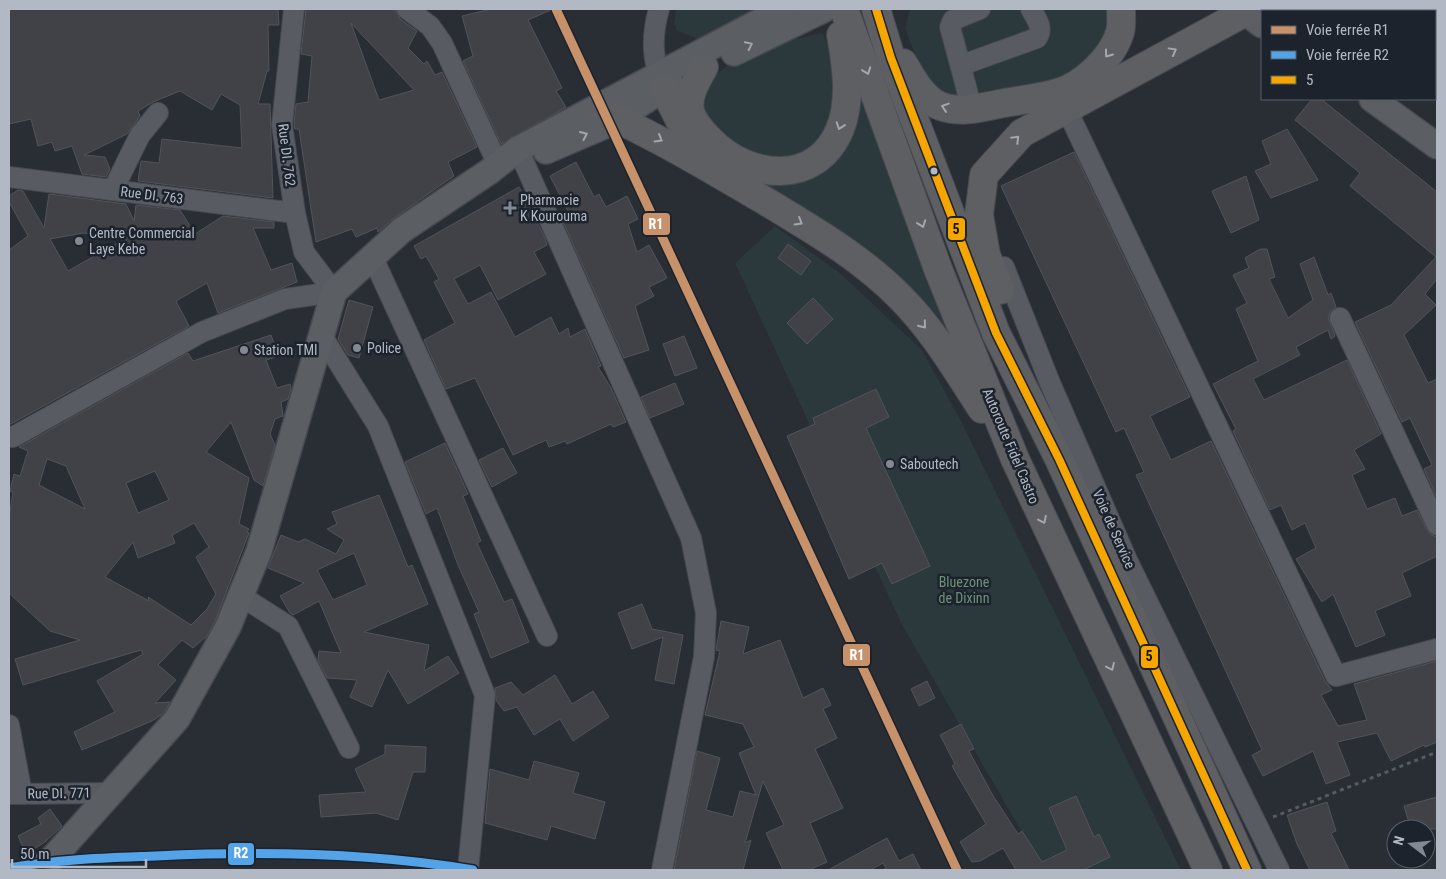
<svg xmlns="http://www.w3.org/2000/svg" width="1446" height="879" viewBox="0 0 1446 879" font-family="'Roboto Condensed',sans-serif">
  <rect width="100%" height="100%" fill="#292d34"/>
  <g fill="#2b393c">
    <polygon points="676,9 756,9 699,39 677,31 674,23"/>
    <polygon points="910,9 1115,9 1106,42 1072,74 1044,86 974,100 940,91 922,73 905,28"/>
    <path d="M823,33c11,32 21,67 5,99 -2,4 -4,11 -7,14 -2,2 -7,4 -10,5 -36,20 -89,-1 -105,-39 -3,-9 -7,-16 -2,-25 2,-4 8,-8 11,-11 30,-27 69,-35 108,-43z"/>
    <polygon points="854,51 973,371 737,168 817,169"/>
    <polygon points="775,226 841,274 922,350 961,421 1181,870 1047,870 1020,829 901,623 735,263"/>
  </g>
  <g fill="#404248" stroke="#50545b" fill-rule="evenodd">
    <polygon points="9,9 278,9 279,25 268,25 269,71 267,71 258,104 270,104 273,198 138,181 141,161 159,163 162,139 242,148 240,105 221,94 212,110 180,91 153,102 138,111 140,116 127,134 84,155 105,157 110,169 106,177 82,174 72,146 55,151 52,142 38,146 31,119 9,124"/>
    <path d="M306,9h86l4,2 4,8 17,12 -9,17 16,16 3,-3 8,14 7,-3 35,75 -29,15 6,14 -60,42 -16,14 -1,-4 -21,9 -4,-8 -36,13 -17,-113h-4l-1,-4 2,-21 12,-2 4,-46 -11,-2zM351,23l63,67 -35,10z"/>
    <polygon points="491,9 553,9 528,20 562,88 556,91 566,107 501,144 463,61 473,56 462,16"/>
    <polygon points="1312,99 1321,99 1437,192 1437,279 1425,294 1436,305 1404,335 1428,383 1437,379 1437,498 1424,469 1432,465 1410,418 1402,422 1355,322 1391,305 1436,257 1350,186 1360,173 1295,120"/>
    <polygon points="1287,129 1318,180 1271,198 1255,171 1271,164 1262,141"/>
    <polygon points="1074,152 1190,397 1150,416 1171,460 1211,441 1325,681 1332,690 1321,695 1338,726 1367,720 1354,684 1437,661 1437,742 1425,747 1424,745 1391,761 1377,733 1337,742 1350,775 1326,784 1313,751 1263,776 1252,755 1262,750 1136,475 1144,472 1124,428 1116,432 1001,186"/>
    <polygon points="576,162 594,197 599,194 606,207 627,196 638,219 628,224 637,252 649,245 667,278 649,287 654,296 635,306 649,350 624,358 560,215 568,211 550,176"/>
    <polygon points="1246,176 1259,220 1231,233 1212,191"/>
    <polygon points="519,187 545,238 547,245 534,252 546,274 498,300 480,265 454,279 468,304 491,292 515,337 551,317 559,334 568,328 570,337 585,329 601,366 598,367 611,388 626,422 613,427 611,424 567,444 565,441 549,447 546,440 513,455 475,378 446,389 424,340 455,323 434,282 439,279 426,256 421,259 414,246"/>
    <path d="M18,190l5,1 21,37 5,-34 77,10 8,17 2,-16 44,5 15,24 28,-18 51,6v6h-21l18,42 21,-7 5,19 -79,31 -11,-30 -31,18 13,25 -180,99v-175l19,-14 -19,-34v-6zM83,233l45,4 -60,34 -18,-32z"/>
    <polygon points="788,244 811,261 801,275 778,258"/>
    <polygon points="1260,249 1267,249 1275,277 1269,279 1288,318 1313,300 1300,264 1314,257 1328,295 1331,293 1336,307 1331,311 1328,317 1335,336 1331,339 1328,330 1296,347 1300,355 1253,379 1264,400 1347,360 1381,434 1354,450 1365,469 1352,475 1367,509 1395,498 1402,516 1417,510 1427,530 1431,535 1437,537 1437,556 1402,573 1411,596 1375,611 1385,635 1356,647 1333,594 1322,602 1296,559 1316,548 1305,523 1292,530 1281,505 1270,510 1233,431 1236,429 1213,384 1258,361 1236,309 1247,303 1233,275 1249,268 1245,258"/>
    <polygon points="813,298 833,319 807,344 787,323"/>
    <polygon points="349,300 373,307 359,358 348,355 338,339"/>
    <path d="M271,335l8,21 -13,4 11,28 13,-4 1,4 -3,11 -7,3 2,14 -8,3 -5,15 5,11 -12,41 -9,-6 -23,-58 -25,30 43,26 -10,46 10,5 -2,3 2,1 -34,88 -8,15 -14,12 -11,-8 -24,25 18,15 -21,23 15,-1 -6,11 -12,8 -70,29 -8,-18 41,-20 -18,-31 46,-27 -2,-4 -118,35 -8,-26 65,-19 -30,-9 -41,-38v-75l4,-26 -3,-1 4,-17 6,2 8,-25 -9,-4 169,-94 5,8zM47,459l19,7 19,43 -46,-24zM155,471l14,29 -31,13 -12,-30zM194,523l15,24 -13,10 20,37 -9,15 -16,16 -43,-28 1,4 -44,-24 28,-35 5,16 37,-15 -3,-8z"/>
    <polygon points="684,336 697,368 675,376 663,344"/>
    <polygon points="675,383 684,404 650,418 641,397"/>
    <polygon points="876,389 889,417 866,428 930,566 892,584 882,563 849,579 787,436 815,424 813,418"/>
    <polygon points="445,443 468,494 463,496 481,541 477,543 504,602 512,599 529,642 491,658 474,614 479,612 458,565 437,508 426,514 405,462"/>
    <polygon points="503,448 517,473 492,487 479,460"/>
    <path d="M379,495l29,72 4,-2 16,39 -64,28 65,13 -5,26 24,-15 11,17 -51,31 -20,-34 -16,37 -22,-10 7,-17 -30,-2 -9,-18 1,-9 22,2 -22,-52 -26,14 -3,-2 -10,-17 24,-13 -36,-15 13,-33 17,7 7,-3 31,15 8,-14 -17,-11 10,-5 -5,-12zM354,553l13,32 -34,15 -16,-30z"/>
    <polygon points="642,604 652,629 683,635 674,684 655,680 663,637 632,649 618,613"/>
    <polygon points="721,621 749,627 743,654 780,640 803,698 823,688 831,705 823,709 837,738 815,749 843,808 810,823 827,862 809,870 783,870 766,833 784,825 763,781 745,843 751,840 743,870 674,870 697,751 720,758 706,810 733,817 740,791 756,795 739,753 754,747 743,724 705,715 720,651 716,650"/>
    <polygon points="555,675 572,704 593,691 609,717 573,741 560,719 534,735 517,707 504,711 496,700 495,688 511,682 523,695"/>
    <polygon points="927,681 935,698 919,706 911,689"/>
    <polygon points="961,724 974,749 969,751 992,794 1018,834 1022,831 1042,862 1067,850 1049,808 1076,796 1094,837 1099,834 1110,857 1083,870 1016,870 1003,848 980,861 972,862 960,842 986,824 952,766 955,764 940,735"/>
    <polygon points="385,745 426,747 425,772 413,772 398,820 376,813 321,817 319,795 366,792 355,769 385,754"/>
    <polygon points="534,761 579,773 573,793 605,802 595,839 551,826 547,840 485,823 490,769 529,780"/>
    <polygon points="1437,797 1437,829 1411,829 1404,806"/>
    <polygon points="1327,802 1336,831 1331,833 1349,870 1310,870 1297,844 1287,815"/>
    <polygon points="50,809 62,826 45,842 26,854 18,836 41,824 38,818"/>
    <polygon points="887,838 899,861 913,854 921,870 883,870 886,868 883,863 870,870 828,870"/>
  </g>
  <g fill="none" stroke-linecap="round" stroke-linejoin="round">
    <g stroke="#46494f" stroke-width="22">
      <g id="minor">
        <polyline points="407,9 430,26 442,43 498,165"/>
        <path d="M659,9c-8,28 -7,51 4,78"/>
        <path d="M962,65l75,-27c7,-10 -1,-20 -6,-29"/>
        <polyline points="972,109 950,27 953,20 980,9"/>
        <polyline points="1067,110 1336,676 1437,649"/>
        <polyline points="518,149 691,538 706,613 704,657 662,870"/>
        <polyline points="9,177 295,213"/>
        <polyline points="113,190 140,135 158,113"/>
        <polyline points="372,256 547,636"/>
        <polyline points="1004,267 1050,383 1127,560 1279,870"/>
        <polyline points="1340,318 1437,525"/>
        <polyline points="322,336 378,426 485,695 468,870"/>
        <polyline points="9,437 13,437 202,332 285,299 334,292 304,252 295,213 282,125 294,9"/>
        <polyline points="241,596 288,626 349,748"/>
        <polyline points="9,725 22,794"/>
        <polyline points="9,794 110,793"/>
      </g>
    </g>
    <g stroke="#464951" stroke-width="28">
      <g id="major">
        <polyline points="1242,9 1262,25"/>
        <polyline points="1271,9 1274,11"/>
        <polyline points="734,53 825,9"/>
        <polyline points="1372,99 1437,146"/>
        <polyline points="546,151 609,124 671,84"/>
        <polyline points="37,870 51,860 177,719 228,627 259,551 334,292 402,230 490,171 518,149 783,9"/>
      </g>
    </g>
    <g stroke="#45494f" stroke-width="30">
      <g id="highway">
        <polyline points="844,9 938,269 1015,459 1208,870"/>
        <polyline points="876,9 891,58 996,333 1059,459 1247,870"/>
        <path d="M903,63c9,15 20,36 37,43 21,8 43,1 64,-3 17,-3 36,-5 53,-10 26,-7 56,-36 63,-61 2,-7 1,-16 1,-23"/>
        <path d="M704,67c-7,13 -17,28 -14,43 2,11 13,23 21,31 38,38 105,46 129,-12 12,-30 6,-64 1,-94"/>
        <polyline points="664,89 688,137"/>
        <path d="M615,118c51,24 99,53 147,81 48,29 99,58 139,99 32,32 56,73 81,111"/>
        <polyline points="1000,290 986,255 979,215 984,175 1022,133 1251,9"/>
      </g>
    </g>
    <polyline stroke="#575b5f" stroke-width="3" stroke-dasharray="4 4" stroke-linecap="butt" points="1273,817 1437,752"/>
    <use href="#minor" stroke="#585b62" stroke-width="20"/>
    <use href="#major" stroke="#5b5e63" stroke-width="25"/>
    <use href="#highway" stroke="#5d5f62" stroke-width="28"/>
    <path stroke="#585b60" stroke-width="4" stroke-dasharray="5 5" stroke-linecap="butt" d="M9,868c49,-9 97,-10 147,-12 105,-5 212,-4 317,14"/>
    <g stroke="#1d232d" stroke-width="11">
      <polyline id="bus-1" points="876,9 891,58 996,333 1059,459 1247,870"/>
    </g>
    <use href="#bus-1" stroke="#f7a600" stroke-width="8"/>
    <g stroke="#1d232d" stroke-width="12">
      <polyline id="rail-1" points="556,9 957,870"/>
    </g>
    <g stroke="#1d232d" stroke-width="12">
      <path id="rail-2" d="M9,868c49,-9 97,-10 147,-12 105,-5 212,-4 317,14"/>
    </g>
    <use href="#rail-1" stroke="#c7916a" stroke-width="9"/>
    <use href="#rail-2" stroke="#53a3e8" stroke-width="9"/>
  </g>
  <defs><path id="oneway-chevron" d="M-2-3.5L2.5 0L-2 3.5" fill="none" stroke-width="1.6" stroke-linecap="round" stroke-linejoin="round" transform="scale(1.25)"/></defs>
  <g stroke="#a1a7b1">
    <use href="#oneway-chevron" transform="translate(749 45) rotate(-26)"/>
    <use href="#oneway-chevron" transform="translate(584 135) rotate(-24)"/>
  </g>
  <g stroke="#a2a7b0">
    <use href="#oneway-chevron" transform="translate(1173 51) rotate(-29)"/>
    <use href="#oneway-chevron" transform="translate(1108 54) rotate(126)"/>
    <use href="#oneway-chevron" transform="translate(867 71) rotate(70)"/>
    <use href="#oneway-chevron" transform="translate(945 107) rotate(-162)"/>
    <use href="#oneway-chevron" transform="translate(840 126) rotate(109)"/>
    <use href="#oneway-chevron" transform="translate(659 139) rotate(30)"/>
    <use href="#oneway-chevron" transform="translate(1016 139) rotate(-45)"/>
    <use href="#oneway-chevron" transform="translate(799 222) rotate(31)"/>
    <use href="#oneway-chevron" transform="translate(922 224) rotate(70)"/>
    <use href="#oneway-chevron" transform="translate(923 325) rotate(51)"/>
    <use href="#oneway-chevron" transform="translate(1043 520) rotate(65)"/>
    <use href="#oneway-chevron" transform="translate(1111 667) rotate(65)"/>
  </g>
  <circle fill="#b3b9c4" stroke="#1d232d" stroke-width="2" cx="934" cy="171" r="4.5"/>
  <g fill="#838892" stroke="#1d232d" stroke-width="2">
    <path d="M507.5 200.5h5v5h5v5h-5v5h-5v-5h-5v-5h5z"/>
    <circle cx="79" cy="241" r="5"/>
    <circle cx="357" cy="348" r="5"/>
    <circle cx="244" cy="350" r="5"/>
    <circle cx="890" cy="464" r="5"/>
  </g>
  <g text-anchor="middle" stroke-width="5" stroke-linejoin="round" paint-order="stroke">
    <g font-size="14" fill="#b3b9c4" stroke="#1d232d">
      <text transform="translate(287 155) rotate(83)" y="5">Rue DI. 762</text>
      <text transform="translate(152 195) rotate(7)" y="5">Rue DI. 763</text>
      <text transform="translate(1011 446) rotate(67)" y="5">Autoroute Fidel Castro</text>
      <text transform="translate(1114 529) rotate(66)" y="5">Voie de Service</text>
      <text transform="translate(59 793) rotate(-1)" y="5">Rue DI. 771</text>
    </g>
    <g font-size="14" fill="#b3b9c4" stroke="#1d232d" text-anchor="start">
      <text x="520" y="205">Pharmacie<tspan x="520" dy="16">K Kourouma</tspan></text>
      <text x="89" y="238">Centre Commercial<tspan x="89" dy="16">Laye Kebe</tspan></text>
      <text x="367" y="353">Police</text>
      <text x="254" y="355">Station TMI</text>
      <text x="900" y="469">Saboutech</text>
    </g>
    <g font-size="14" fill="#6d9278" stroke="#1d232d">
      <text x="964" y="587">Bluezone<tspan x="964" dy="16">de Dixinn</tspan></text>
    </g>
  </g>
  <g stroke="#1d232d" stroke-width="2">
    <rect x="642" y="212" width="29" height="24" rx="5" fill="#c7916a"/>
    <rect x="947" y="217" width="19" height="24" rx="5" fill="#f7a600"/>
    <rect x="842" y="643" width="29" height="24" rx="5" fill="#c7916a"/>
    <rect x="1140" y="645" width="19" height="24" rx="5" fill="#f7a600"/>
    <rect x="227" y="842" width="28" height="24" rx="5" fill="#53a3e8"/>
  </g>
  <g font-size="14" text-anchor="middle" font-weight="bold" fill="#fff">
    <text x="656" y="229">R1</text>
    <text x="857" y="660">R1</text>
    <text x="241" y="858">R2</text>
  </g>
  <g font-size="14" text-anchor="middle" font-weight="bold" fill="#111">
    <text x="956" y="234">5</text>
    <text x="1149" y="661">5</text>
  </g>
  <rect width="1446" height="879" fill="none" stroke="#b3b9c4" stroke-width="20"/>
  <rect x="1261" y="10" width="175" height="90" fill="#1d232d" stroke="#595f69"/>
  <rect x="1271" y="26" width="25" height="8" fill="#c7916a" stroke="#595f69"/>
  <text x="1306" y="35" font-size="15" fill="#b3b9c4">Voie ferrée R1</text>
  <rect x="1271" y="51" width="25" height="8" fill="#53a3e8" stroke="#595f69"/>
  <text x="1306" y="60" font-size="15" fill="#b3b9c4">Voie ferrée R2</text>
  <rect x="1271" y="76" width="25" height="8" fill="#f7a600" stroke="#595f69"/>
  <text x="1306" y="85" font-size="15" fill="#b3b9c4">5</text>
  <g transform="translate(1411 844) rotate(286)"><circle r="24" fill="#1d232d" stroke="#595f69"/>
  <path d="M0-4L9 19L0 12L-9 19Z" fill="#838892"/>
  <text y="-8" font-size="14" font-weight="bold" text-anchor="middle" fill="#b3b9c4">N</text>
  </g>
  <path d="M12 859v8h134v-8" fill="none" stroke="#b3b9c4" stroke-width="2.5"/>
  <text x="20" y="859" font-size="15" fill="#b3b9c4" stroke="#1d232d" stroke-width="4" paint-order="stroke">50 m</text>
</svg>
